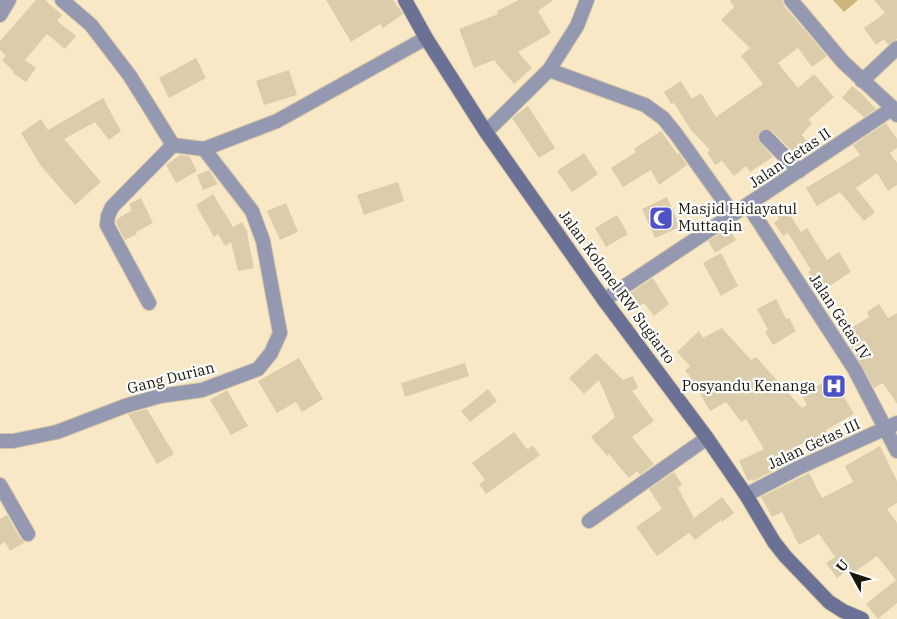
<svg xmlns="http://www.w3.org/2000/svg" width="897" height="619" viewBox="0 0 897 619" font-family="'IBM Plex Serif',serif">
  <rect width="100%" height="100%" fill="#f8e8c6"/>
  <polygon fill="#ccb47a" points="833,0 858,0 844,12"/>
  <g fill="#dbcdab">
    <polygon points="36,0 45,0 62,15 57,21 76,36 65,49 47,34 25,60 36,68 26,82 13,73 14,72 2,60 6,56 0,50 0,41"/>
    <polygon points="326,0 393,0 403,14 383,28 380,24 351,42"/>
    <polygon points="519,0 553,0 538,11 551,33 518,52 532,68 514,84 494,60 474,68 459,29 498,14 497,11"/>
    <polygon points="730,0 782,0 784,6 827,56 812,67 798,48 778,63 798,88 814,74 834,97 808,120 812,123 802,135 809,144 797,154 793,150 792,151 772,131 763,129 758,134 758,140 773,157 750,172 746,166 734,176 722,161 715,165 707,152 710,150 691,130 674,103 671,104 664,92 681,81 692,99 701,93 716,117 763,84 741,56 750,48 721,20 734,7"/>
    <polygon points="874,0 897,0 897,39 888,45 884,39 876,45 864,28 885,13"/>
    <polygon points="196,58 206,78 169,98 159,78"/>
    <polygon points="289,70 297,95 264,105 256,81"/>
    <polygon points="852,86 861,93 876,109 864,117 842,98"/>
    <polygon points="103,98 121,131 109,140 95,122 64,139 101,182 75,205 41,166 21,133 41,119 48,130"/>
    <polygon points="528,106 555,148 539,158 512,118"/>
    <polygon points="886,123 897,139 897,148 890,153 897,163 897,185 888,191 877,173 856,188 875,212 864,221 840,192 817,206 806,188 860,155 853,145"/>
    <polygon points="661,131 677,154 679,153 687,165 659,185 651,170 623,187 611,168 636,152 634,149"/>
    <polygon points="584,153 598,174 572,192 557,171"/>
    <polygon points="180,155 189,156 197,171 176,183 166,165"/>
    <polygon points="209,170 218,184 203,190 197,175"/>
    <polygon points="398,182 404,201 364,215 357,195"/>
    <polygon points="213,194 233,227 242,222 248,233 247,233 254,268 238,271 231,242 225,246 218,234 214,237 196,205"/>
    <polygon points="667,197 680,227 655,238 642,209"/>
    <polygon points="141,198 153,223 136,232 137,234 125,240 116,223 117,219 132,210 129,204"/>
    <polygon points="286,203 298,232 280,240 267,211"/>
    <polygon points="785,207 801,232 807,228 827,260 839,252 851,272 820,292 808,272 811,270 788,233 783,236 774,223 779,219 775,213"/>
    <polygon points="617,215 628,234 606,247 595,228"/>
    <polygon points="729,228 736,240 715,253 708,241"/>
    <polygon points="721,253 738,286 721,296 703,263"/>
    <polygon points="653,278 669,304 654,316 644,303 633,310 624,297"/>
    <polygon points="776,299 786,319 789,318 796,331 773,345 765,332 768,330 757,309"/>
    <polygon points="879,304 888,318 897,313 897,404 883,383 874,388 843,333 869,317 867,312"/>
    <polygon points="722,328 751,360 756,357 802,408 807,405 802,395 836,375 844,388 840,390 854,414 826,430 827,432 795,447 801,457 753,481 752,479 748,481 739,461 764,449 746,419 741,422 726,402 710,411 689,375 685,371 690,366 677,352 699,331 703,338"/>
    <polygon points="596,353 623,380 633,376 638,388 632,391 654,421 632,437 654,464 640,475 637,471 629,478 609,454 607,456 591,437 615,417 599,380 584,394 569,378"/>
    <polygon points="299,358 323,399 302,412 296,402 277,413 258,381"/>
    <polygon points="465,363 469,376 405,397 401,383"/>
    <polygon points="488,389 497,401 470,422 461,411"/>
    <polygon points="227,390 248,426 231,435 210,400"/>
    <polygon points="147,409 174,454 157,464 128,414"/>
    <polygon points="514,432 527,449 533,446 540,455 486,494 479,484 485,480 472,463"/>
    <polygon points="880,446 897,481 897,503 887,509 897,523 897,603 878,619 866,604 896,580 877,556 852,574 849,569 837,578 826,563 835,557 819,534 799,545 782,512 772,517 761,497 809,473 822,498 853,482 845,466"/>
    <polygon points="674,472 682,484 678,488 694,518 722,497 734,513 722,522 721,520 695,540 689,533 657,556 636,527 662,509 649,489"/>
    <polygon points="7,515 20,538 25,542 10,551 5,542 0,545 0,519"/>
  </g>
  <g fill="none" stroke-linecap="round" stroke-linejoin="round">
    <g stroke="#d5c6a8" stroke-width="16">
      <g id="minor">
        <polyline points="791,0 843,62 893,108 897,115"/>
        <polyline points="0,15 9,0"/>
        <polyline points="549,70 645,105 663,118 676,134 733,214"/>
        <polyline points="862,81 897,48"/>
        <polyline points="486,132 549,70 577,26 587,0"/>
        <polyline points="766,137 799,171"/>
        <polyline points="204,149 277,121 426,38"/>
        <polyline points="748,205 855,370 897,451"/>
        <polyline points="604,300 893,108"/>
        <polyline points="149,303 107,225 108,216 112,207 173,145"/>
        <polyline points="0,441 13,441 57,432 125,406 160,396 202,390 258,369 271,353 280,333 263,241 252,211 204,149 173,145 130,76 91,25 62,0"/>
        <polyline points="0,485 28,534"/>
        <polyline points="746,495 798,468 897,423"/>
        <polyline points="589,521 707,438"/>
      </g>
    </g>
    <g stroke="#d5c6a8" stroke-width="16">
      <polyline id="secondary" points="405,0 426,38 486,132 604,300 707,438 746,495 774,542 785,556 829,602 843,611 862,619"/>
    </g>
    <use href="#minor" stroke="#9498b1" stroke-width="14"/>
    <use href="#secondary" stroke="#6b7194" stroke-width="14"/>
  </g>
  <defs>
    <g id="mosque-square" transform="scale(1.25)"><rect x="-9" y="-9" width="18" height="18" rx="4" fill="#4f51c7" stroke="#fff"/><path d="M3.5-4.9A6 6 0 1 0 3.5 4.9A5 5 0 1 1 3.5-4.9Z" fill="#fff"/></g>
    <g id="hospital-square" transform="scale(1.25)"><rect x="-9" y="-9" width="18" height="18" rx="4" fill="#4f51c7" stroke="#fff"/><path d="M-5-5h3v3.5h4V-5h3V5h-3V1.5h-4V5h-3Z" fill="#fff"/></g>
  </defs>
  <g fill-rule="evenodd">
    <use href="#mosque-square" x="661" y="218"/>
    <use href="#hospital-square" x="834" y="386"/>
  </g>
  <g text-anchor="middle" stroke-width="4.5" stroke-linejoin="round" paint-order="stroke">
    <g font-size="15" fill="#1b1609" stroke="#fff">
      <text transform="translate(790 158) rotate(-34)" y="5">Jalan Getas II</text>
      <text transform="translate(617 287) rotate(54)" y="5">Jalan Kolonel RW Sugiarto</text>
      <text transform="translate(840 317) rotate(57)" y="5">Jalan Getas IV</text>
      <text transform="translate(171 378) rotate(-14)" y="5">Gang Durian</text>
      <text transform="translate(814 444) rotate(-25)" y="5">Jalan Getas III</text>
    </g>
    <g font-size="15" fill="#1b1609" stroke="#fff" text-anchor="start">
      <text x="678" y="214">Masjid Hidayatul<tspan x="678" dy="17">Muttaqin</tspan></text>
      <text x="816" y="391" text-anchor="end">Posyandu Kenanga</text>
    </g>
  </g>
  <g transform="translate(852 574) rotate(310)" stroke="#ffffff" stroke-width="4" paint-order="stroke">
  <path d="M0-4L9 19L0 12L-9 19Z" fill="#1b1609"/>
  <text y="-8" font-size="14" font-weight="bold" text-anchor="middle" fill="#1b1609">U</text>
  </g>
</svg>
